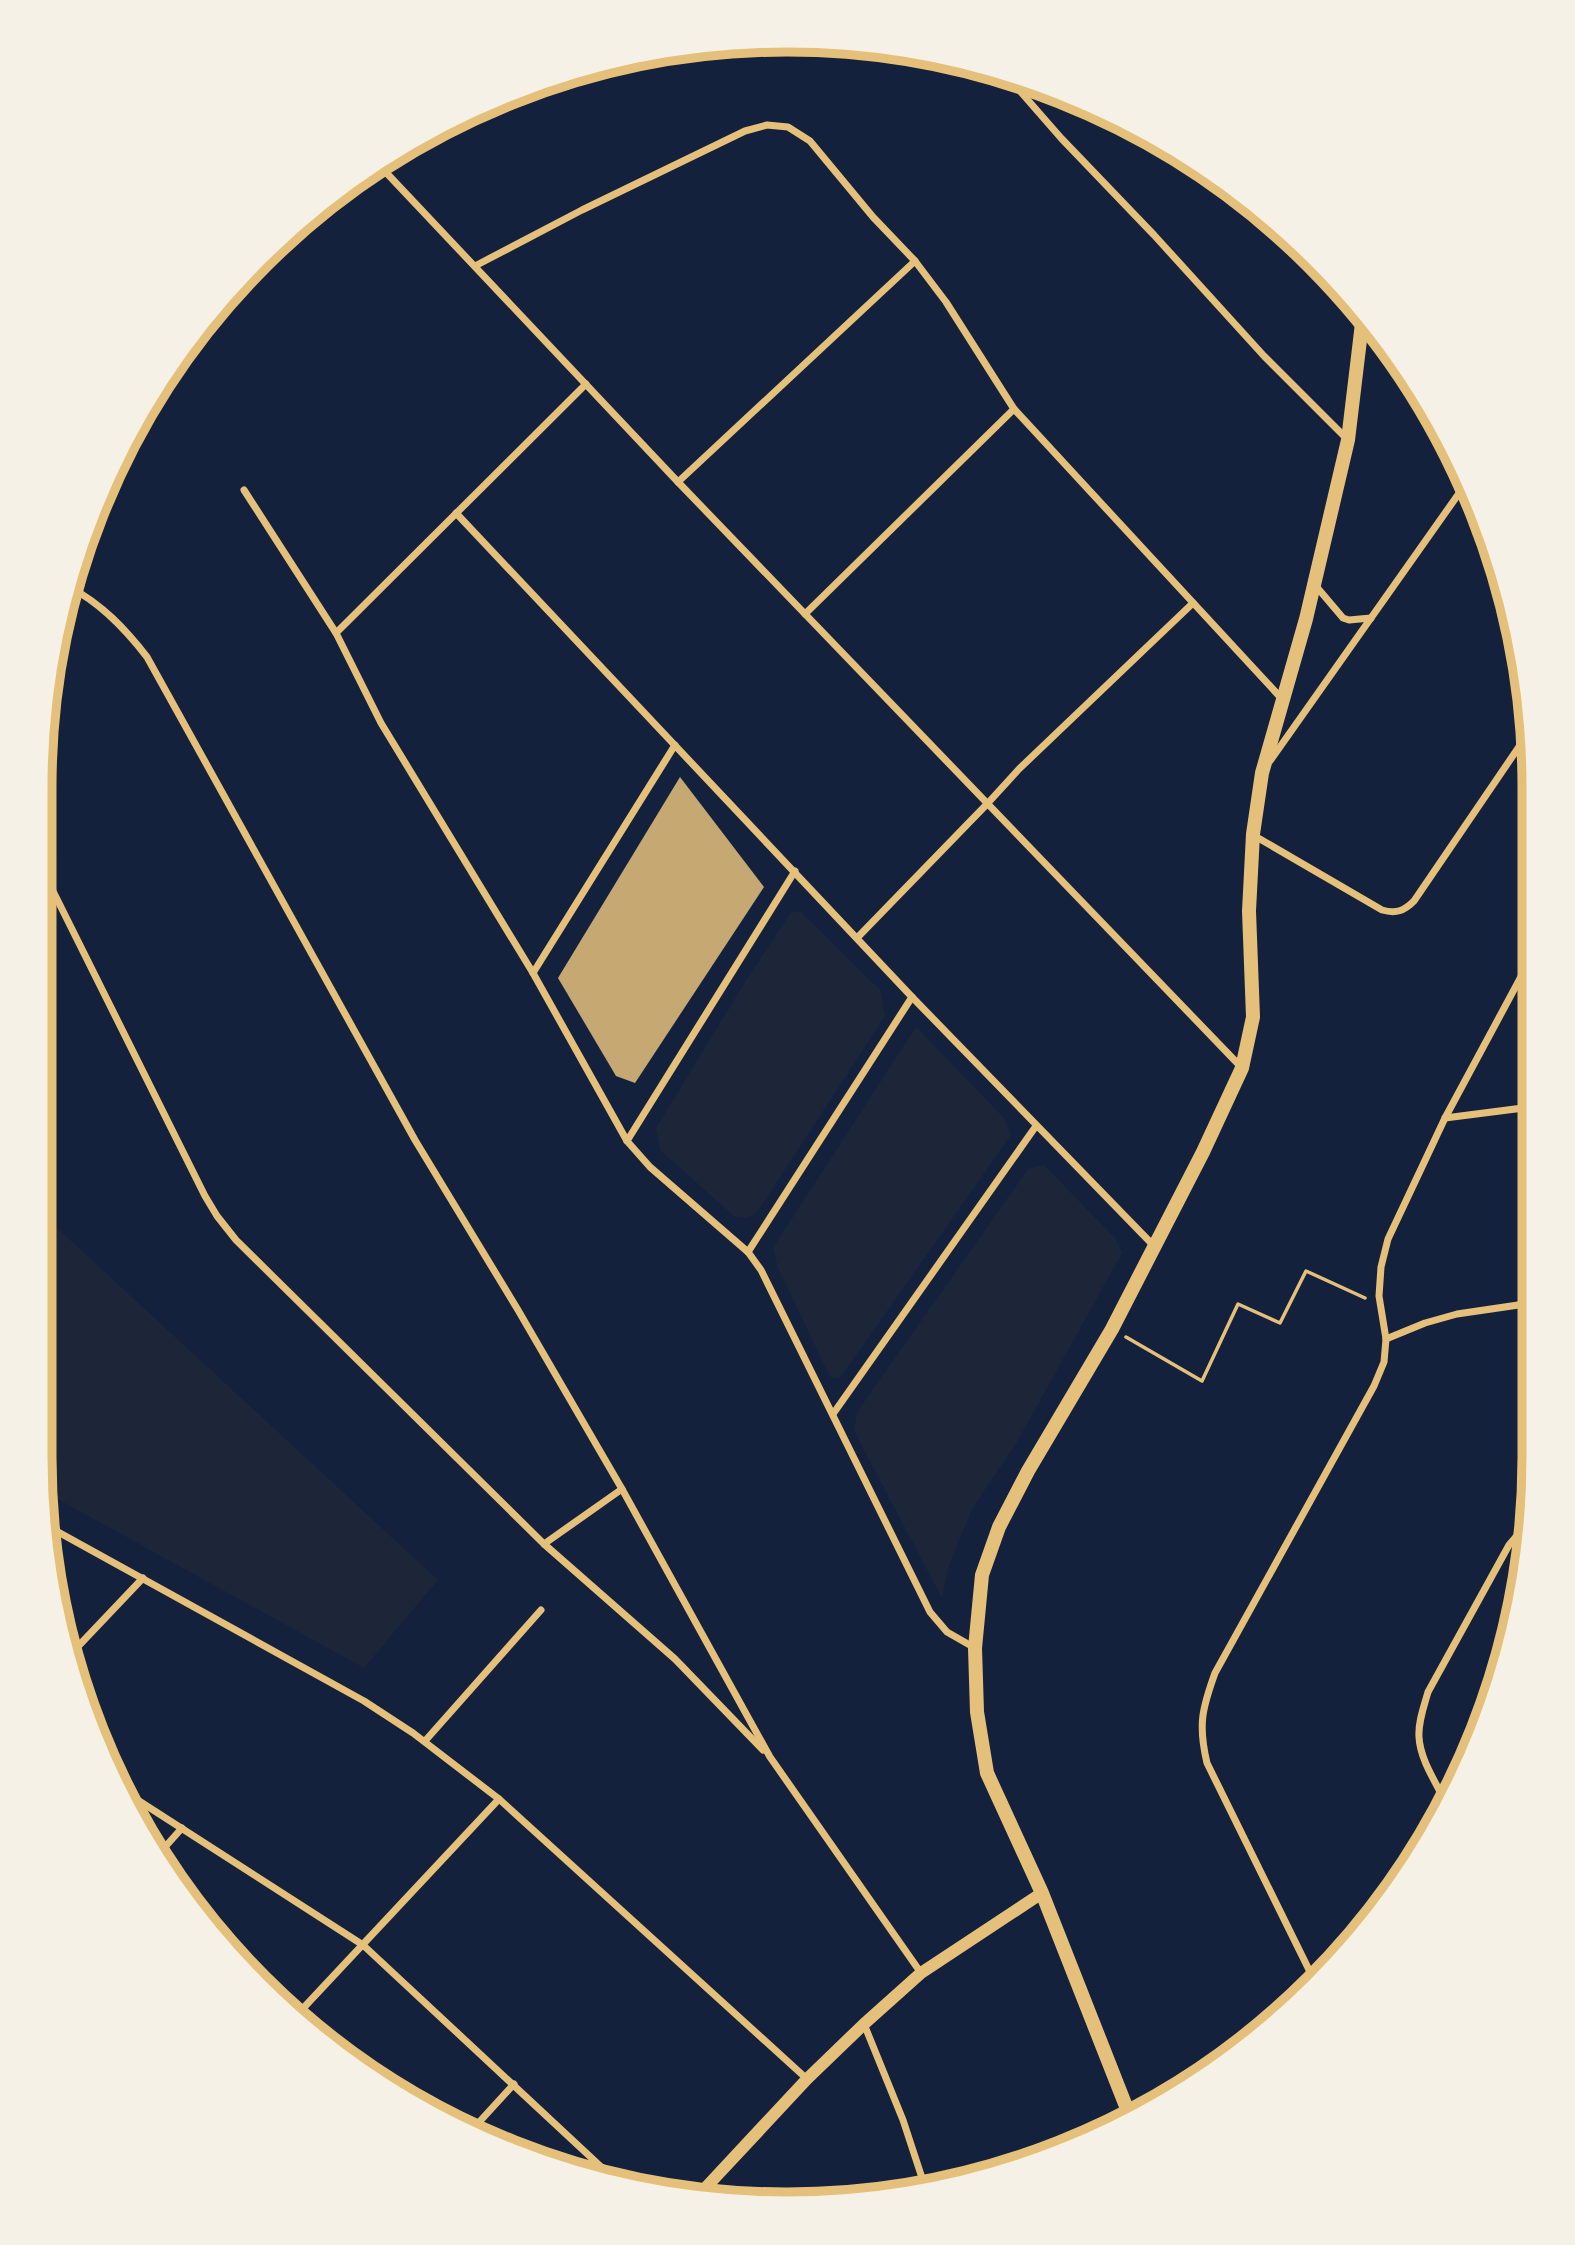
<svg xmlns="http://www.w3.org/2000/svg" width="1575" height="2245" viewBox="0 0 1575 2245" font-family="'Golos Text',sans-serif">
  <rect width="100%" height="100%" fill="#14213d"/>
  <g fill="#1d2539">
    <polygon points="792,911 802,913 881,991 885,1016 758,1211 747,1218 734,1216 660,1150 656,1128 745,982"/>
    <polygon points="916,1027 1004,1118 1011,1135 840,1378 830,1377 778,1268 773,1248"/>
    <polygon points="1044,1165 1115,1238 1122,1253 1017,1442 972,1509 948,1568 942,1598 854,1431 857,1412 1028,1169"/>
    <polygon points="40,1212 438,1580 364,1668 45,1492 40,1457"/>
  </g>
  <polygon fill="#c6a872" points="680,777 764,887 635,1083 616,1076 558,978"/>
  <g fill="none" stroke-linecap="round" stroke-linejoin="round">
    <polyline stroke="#e5c07b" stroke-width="3.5" points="1126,1337 1202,1381 1238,1304 1280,1323 1306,1271 1365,1298"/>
    <g stroke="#e5c07b" stroke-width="7">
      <polyline points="1006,75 1061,138 1154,235 1264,356 1348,440"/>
      <polyline points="379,165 678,482 1242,1068"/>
      <polyline points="475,266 582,210 745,131 767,125 788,127 810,141 873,217 915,261 946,302 1014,409 1282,699"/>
      <polyline points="678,482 915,261"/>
      <polyline points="244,490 336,633 381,723 533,973 627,1141 650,1167 748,1252 761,1270 930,1612 947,1632 975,1648"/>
      <polyline points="456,513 912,997 1154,1246"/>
      <polyline points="1315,585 1343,618 1349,620 1371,618"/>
      <path d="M71,588c31,16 55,42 76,69l268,483 103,170 104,179 148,268 151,216"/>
      <polyline points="805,614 1014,409"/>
      <polyline points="336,633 586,384"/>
      <polyline points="1270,761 1467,482"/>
      <path d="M1253,835l129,75c14,4 22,1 32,-9l115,-169"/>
      <polyline points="40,865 205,1196 217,1216 236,1240 544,1544 675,1659 763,1750"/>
      <polyline points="857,938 988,803 1019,769 1193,603"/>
      <polyline points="533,973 675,745"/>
      <polyline points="1445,1118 1531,1107"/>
      <polyline points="627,1141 795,871"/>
      <polyline points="748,1252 912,997"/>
      <polyline points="1386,1339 1425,1323 1457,1314 1532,1303"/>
      <polyline points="833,1414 1036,1126"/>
      <polyline points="49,1527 364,1701 413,1733 499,1799 807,2079"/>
      <polyline points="544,1544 622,1489"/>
      <polyline points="68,1657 143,1578"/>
      <polyline points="425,1741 541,1610"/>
      <polyline points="122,1790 363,1945 612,2177"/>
      <path d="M1447,1805c-10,-21 -27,-45 -28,-68 -1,-15 5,-31 9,-45l81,-147 22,-26"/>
      <polyline points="157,1856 182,1828"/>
      <path d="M1315,1982l-108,-219c-9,-38 -5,-54 8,-90l159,-287 10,-24 2,-23 -7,-43 2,-29 7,-28 57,-121 85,-158"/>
      <polyline points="294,2018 499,1799"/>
      <polyline points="864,2024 903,2120 926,2190"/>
      <polyline points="471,2131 514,2084"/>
    </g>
    <polyline stroke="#e5c07b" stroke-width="12" points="696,2198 807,2079 864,2024 921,1973 1042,1893"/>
    <polyline stroke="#e5c07b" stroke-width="14" points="1131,2119 1042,1893 987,1773 977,1712 975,1648 982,1575 999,1527 1028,1471 1112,1329 1203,1152 1242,1068 1253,1017 1249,911 1253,834 1262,773 1306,619 1348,440 1363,315"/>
  </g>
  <path d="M0 0H1575V2245H0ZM787 52H787A735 735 0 0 1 1522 787V1457A735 735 0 0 1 787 2192H787A735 735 0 0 1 52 1457V787A735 735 0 0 1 787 52Z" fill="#f6f1e7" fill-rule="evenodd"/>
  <path fill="none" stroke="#e5c07b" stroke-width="9" d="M787 52H787A735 735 0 0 1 1522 787V1457A735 735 0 0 1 787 2192H787A735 735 0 0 1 52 1457V787A735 735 0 0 1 787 52Z"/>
</svg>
